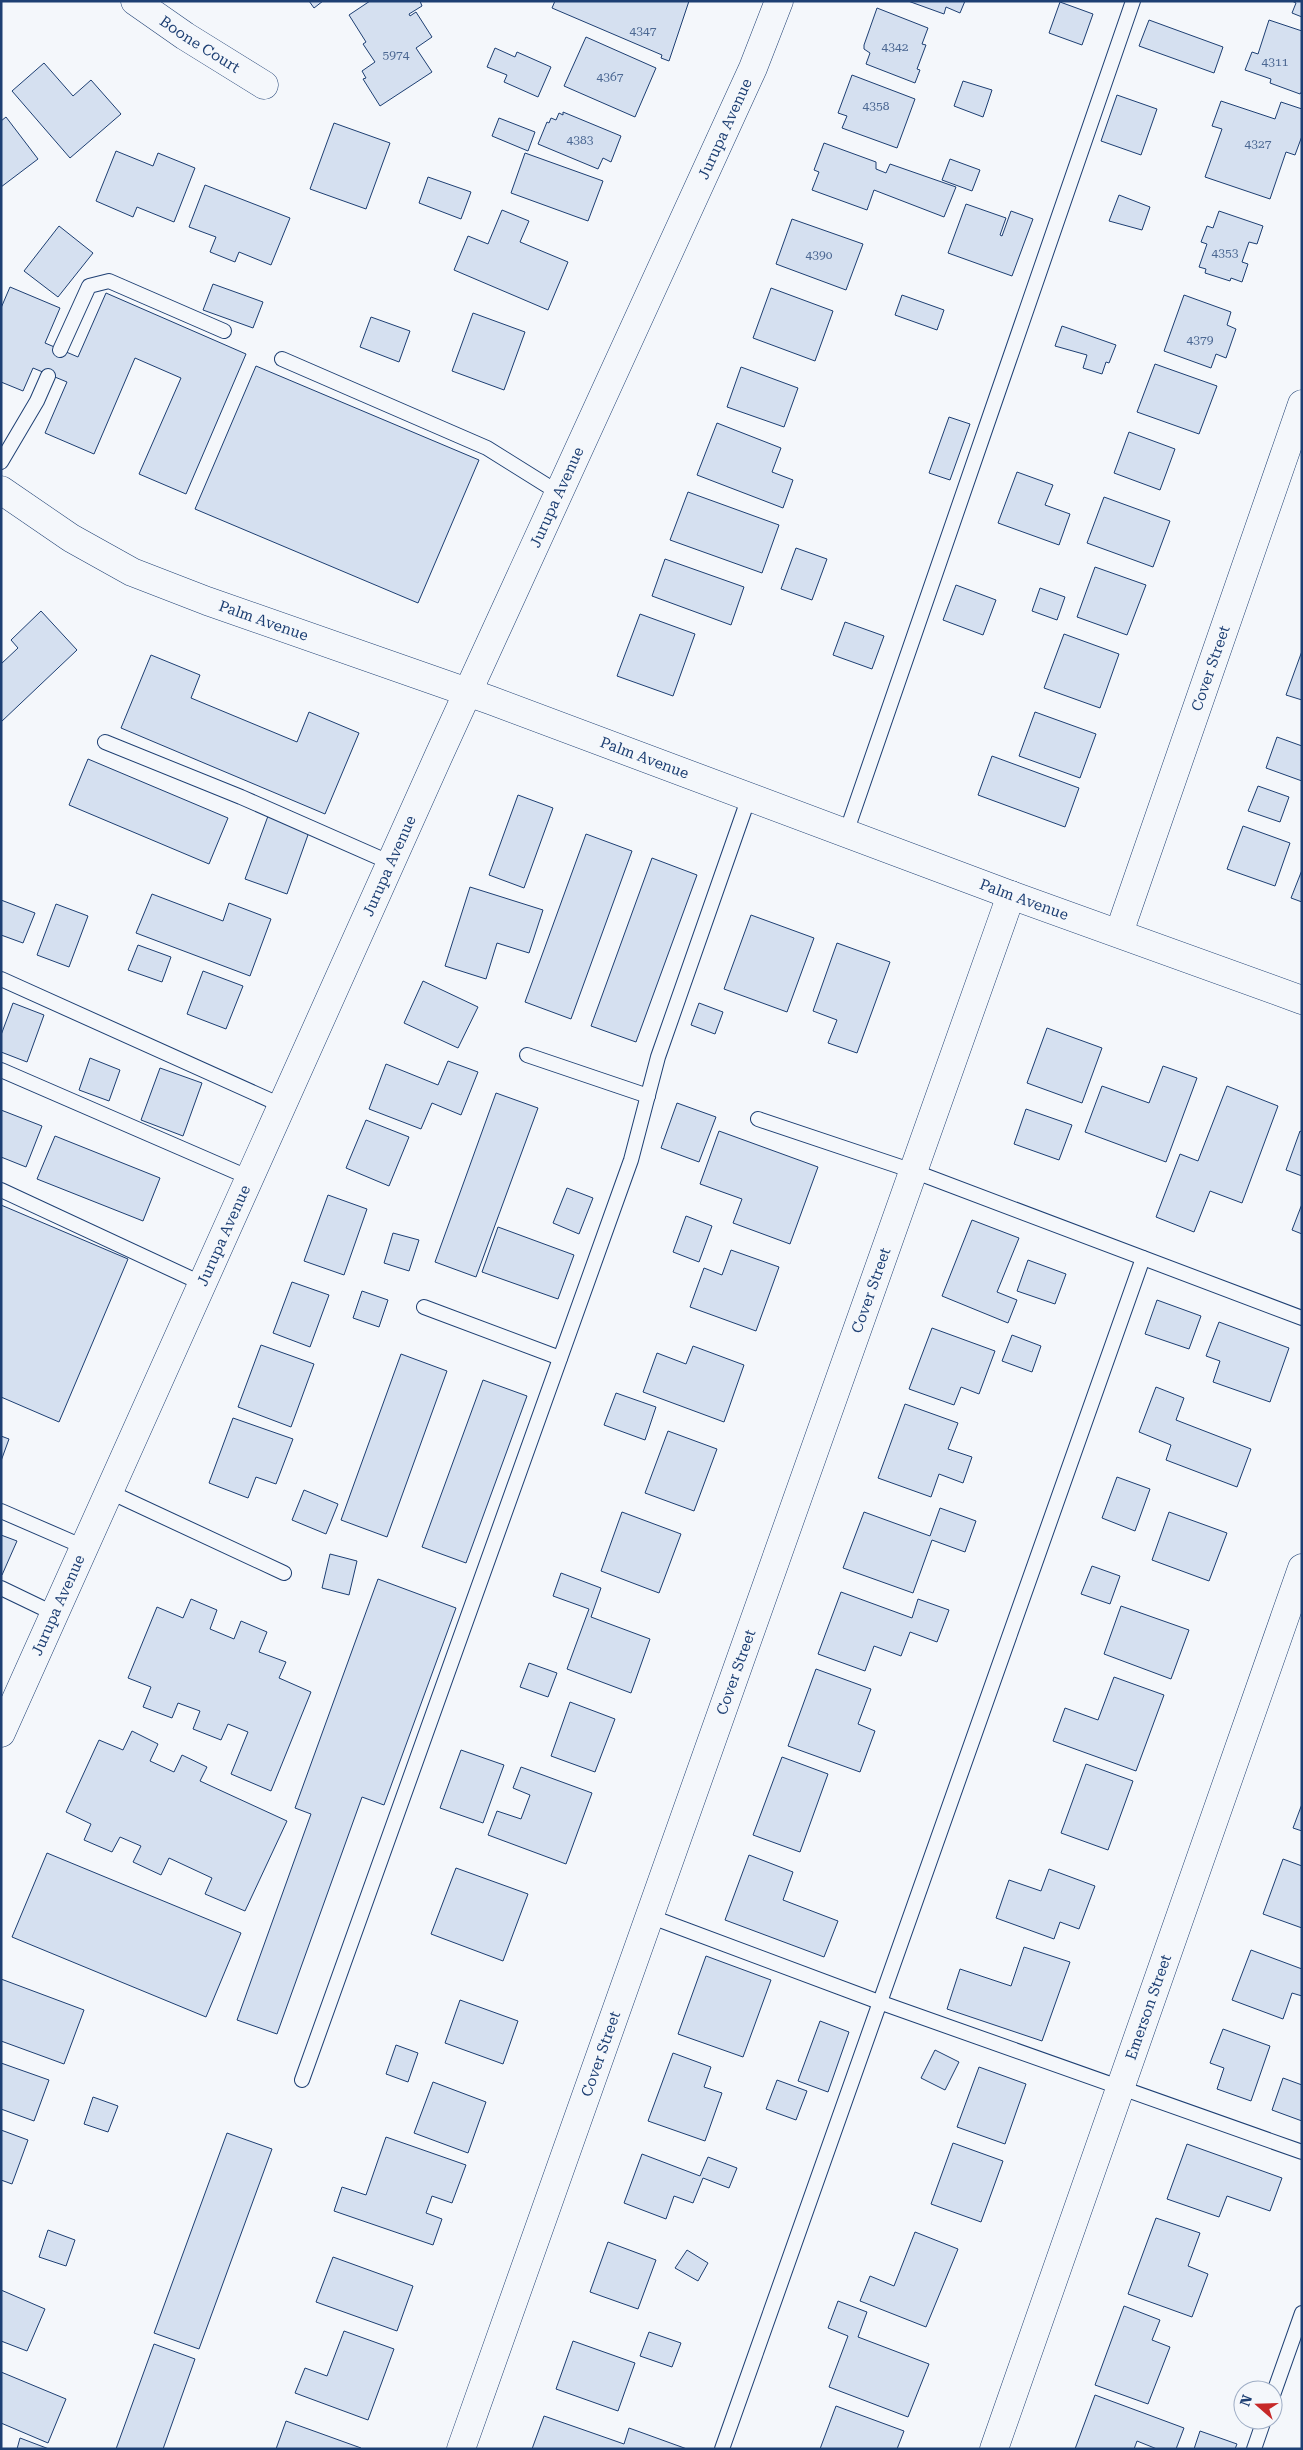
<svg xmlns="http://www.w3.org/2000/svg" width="1303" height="2450" viewBox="0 0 1303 2450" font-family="'Roboto Serif',serif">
  <rect width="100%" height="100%" fill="#f4f7fb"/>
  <g fill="#d5e0f0" stroke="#1d3f73">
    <polygon points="309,1 323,1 314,8"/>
    <polygon points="370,1 420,1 422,6 409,14 410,16 416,12 432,37 416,48 432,72 380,106 363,79 366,78 362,71 375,62 363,44 366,42 349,15"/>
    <polygon points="555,1 689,1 669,61 661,58 662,55 552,8"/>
    <polygon points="908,1 965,1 960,13 946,7 944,14"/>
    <polygon points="1292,1 1302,1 1302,17 1292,13 1296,3"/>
    <polygon points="1060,2 1093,14 1082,45 1049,33"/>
    <polygon points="877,8 928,28 922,44 926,45 917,69 920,70 915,83 866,64 870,53 864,49 864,45"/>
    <polygon points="1149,20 1223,47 1214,73 1139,46"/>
    <polygon points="1269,20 1302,31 1302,91 1300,94 1270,83 1271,79 1245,70 1252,52 1258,54"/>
    <polygon points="586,37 656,68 635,117 564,86"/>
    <polygon points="495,48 515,57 517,52 551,67 538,97 504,82 507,75 487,67"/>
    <polygon points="44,63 73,96 91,80 121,114 70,158 12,91"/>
    <polygon points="852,75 915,99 897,148 842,128 847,116 838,113"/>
    <polygon points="963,81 992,90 983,117 954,106"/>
    <polygon points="1117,95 1157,109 1141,155 1101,141"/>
    <polygon points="1221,101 1275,119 1281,102 1302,109 1302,136 1295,155 1286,152 1270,199 1205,177 1222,129 1212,126"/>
    <polygon points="563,112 621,136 611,162 603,158 598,169 538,144 547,122 549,123 551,118 556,120 559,113 563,115"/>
    <polygon points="6,117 38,159 1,187 1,121"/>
    <polygon points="499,118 535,132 528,151 492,136"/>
    <polygon points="334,123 390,143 366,209 310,189"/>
    <polygon points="824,143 876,162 876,169 886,173 890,164 956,187 944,217 874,190 867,210 812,190 819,172 814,170"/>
    <polygon points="116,151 153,166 158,153 195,168 174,222 137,207 133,217 96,201"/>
    <polygon points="525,153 603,181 588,221 511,193"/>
    <polygon points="950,159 980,170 972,191 942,180"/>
    <polygon points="428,177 471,192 461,219 419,203"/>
    <polygon points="205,185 290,218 271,265 239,252 235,262 210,252 216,237 189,227"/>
    <polygon points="1119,195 1150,207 1142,230 1109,221"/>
    <polygon points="966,204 1006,218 1000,235 1002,236 1011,211 1033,219 1012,276 948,253"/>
    <polygon points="502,210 529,221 520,242 568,262 548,310 454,270 468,236 488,244"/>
    <polygon points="1219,211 1263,226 1257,244 1249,242 1242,262 1248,264 1242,282 1231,278 1230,281 1205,273 1206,269 1199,267 1207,244 1201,242 1207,226 1213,228"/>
    <polygon points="792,219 863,244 846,290 776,264"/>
    <polygon points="59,226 93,253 58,297 24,271"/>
    <polygon points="213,284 263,302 253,328 203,310"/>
    <polygon points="10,287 60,308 45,343 78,357 106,293 246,354 186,494 139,474 181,378 135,358 94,454 45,433 67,382 33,368 23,391 1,382 1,308"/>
    <polygon points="771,288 833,311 815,361 753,338"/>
    <polygon points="902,295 944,310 937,330 895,315"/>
    <polygon points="1184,295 1231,312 1227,325 1236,329 1226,358 1216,354 1211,368 1164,351"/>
    <polygon points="473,313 525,332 504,390 452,371"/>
    <polygon points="371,317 410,331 399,362 360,347"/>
    <polygon points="1062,326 1116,345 1109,363 1106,362 1102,374 1083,368 1087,355 1055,346"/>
    <polygon points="1155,364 1217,386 1199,434 1137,412"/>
    <polygon points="256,366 479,460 418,603 195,509"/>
    <polygon points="741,367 798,388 784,427 727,407"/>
    <polygon points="949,417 970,424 950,480 929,473"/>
    <polygon points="717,423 781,448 772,472 793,480 783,508 697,475"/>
    <polygon points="1129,432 1175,449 1160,490 1114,473"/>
    <polygon points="1017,472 1053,485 1045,505 1070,514 1059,545 998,523"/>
    <polygon points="688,492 779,525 762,573 670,540"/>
    <polygon points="1104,497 1170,521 1153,567 1087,543"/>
    <polygon points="796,548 827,559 812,600 781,589"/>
    <polygon points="665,559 744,587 731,625 652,596"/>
    <polygon points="1095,567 1146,585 1127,635 1077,617"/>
    <polygon points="956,585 996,600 983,635 943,620"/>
    <polygon points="1040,588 1065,597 1057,620 1032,611"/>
    <polygon points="41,611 77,650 1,722 1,664 18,648 11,640"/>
    <polygon points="640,614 695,634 673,696 617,676"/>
    <polygon points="845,622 884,636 872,669 833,655"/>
    <polygon points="1064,634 1119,654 1100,708 1044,688"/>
    <polygon points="1302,651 1302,700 1286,695"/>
    <polygon points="151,655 200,675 191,698 297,742 309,712 359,733 325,814 121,728"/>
    <polygon points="1035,712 1096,734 1080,778 1019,756"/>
    <polygon points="1277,737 1302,746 1302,781 1266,768"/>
    <polygon points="992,756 1079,788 1065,827 978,795"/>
    <polygon points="88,759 228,818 209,864 69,805"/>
    <polygon points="1258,786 1289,797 1280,822 1248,811"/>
    <polygon points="518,795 553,808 524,888 489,875"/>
    <polygon points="268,816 309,832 287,894 245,879"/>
    <polygon points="1243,826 1290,843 1275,886 1227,869"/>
    <polygon points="586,834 632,851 571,1019 525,1002"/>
    <polygon points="652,858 697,875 636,1042 591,1026"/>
    <polygon points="1302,870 1302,902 1291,898"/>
    <polygon points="470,887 543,910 529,953 497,943 486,979 445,966"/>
    <polygon points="152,894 223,921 229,903 271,919 250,976 136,933"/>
    <polygon points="1,900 35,913 23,943 1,935"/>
    <polygon points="56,904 88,916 69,967 37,955"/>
    <polygon points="751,915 814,938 787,1012 724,989"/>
    <polygon points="837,943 890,962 857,1053 828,1043 837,1020 813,1011"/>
    <polygon points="138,945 171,957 162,982 128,970"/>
    <polygon points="203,971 243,986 226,1029 187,1014"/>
    <polygon points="423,981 478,1007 458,1048 404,1023"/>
    <polygon points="13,1003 44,1015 27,1062 1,1052 1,1035"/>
    <polygon points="699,1003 723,1012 715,1034 691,1025"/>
    <polygon points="1047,1028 1102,1048 1082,1103 1027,1083"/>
    <polygon points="90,1058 120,1070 109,1101 79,1090"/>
    <polygon points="448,1061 478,1072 461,1115 432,1103 421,1129 369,1109 386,1064 438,1085"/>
    <polygon points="1163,1066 1197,1078 1166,1162 1085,1132 1102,1086 1149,1103"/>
    <polygon points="160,1068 202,1083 183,1136 141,1120"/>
    <polygon points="1227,1086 1278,1106 1242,1203 1210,1191 1194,1232 1156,1217 1180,1154 1198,1161"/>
    <polygon points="496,1093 538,1108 476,1277 435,1262"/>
    <polygon points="677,1103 716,1117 699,1162 661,1148"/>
    <polygon points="1026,1109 1072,1125 1059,1160 1014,1144"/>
    <polygon points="1,1110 42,1126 26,1167 1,1157"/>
    <polygon points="366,1120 409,1137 389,1186 346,1168"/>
    <polygon points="719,1131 818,1167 790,1244 733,1223 742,1199 700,1184"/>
    <polygon points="1300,1131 1302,1132 1302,1176 1286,1170"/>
    <polygon points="55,1136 160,1178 143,1221 37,1179"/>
    <polygon points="567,1188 593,1198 579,1234 553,1223"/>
    <polygon points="328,1195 367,1209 344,1275 304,1261"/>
    <polygon points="1302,1204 1302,1234 1292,1230"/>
    <polygon points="1,1205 128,1259 59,1422 1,1397"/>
    <polygon points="686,1216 712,1226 699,1262 673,1252"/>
    <polygon points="972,1220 1019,1238 997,1292 1017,1300 1008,1323 942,1296"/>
    <polygon points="498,1227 574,1255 558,1299 482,1272"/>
    <polygon points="393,1233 419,1240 409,1271 384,1263"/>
    <polygon points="731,1250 779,1267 756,1331 690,1307 704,1268 722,1275"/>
    <polygon points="1028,1260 1066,1274 1055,1304 1017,1291"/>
    <polygon points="292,1282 329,1295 310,1347 273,1333"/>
    <polygon points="362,1291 388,1300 379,1327 353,1318"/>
    <polygon points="1157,1300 1201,1316 1189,1349 1145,1334"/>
    <polygon points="1219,1322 1289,1348 1270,1402 1213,1382 1220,1361 1206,1356"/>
    <polygon points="932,1328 995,1351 979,1394 961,1387 954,1405 909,1389"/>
    <polygon points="1012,1335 1041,1346 1032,1372 1002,1361"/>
    <polygon points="261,1345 314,1364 291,1427 238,1407"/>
    <polygon points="693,1346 744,1365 724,1422 643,1392 657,1353 686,1364"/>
    <polygon points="401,1354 447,1371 387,1537 341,1520"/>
    <polygon points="483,1380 527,1396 466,1563 422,1547"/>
    <polygon points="1156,1387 1184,1398 1176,1420 1251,1449 1237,1487 1166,1460 1171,1445 1139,1432"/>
    <polygon points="616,1393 656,1407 645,1440 604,1425"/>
    <polygon points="905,1404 958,1423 948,1449 972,1457 963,1483 939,1474 931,1497 878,1478"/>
    <polygon points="233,1418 293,1439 276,1484 256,1477 248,1498 209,1483"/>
    <polygon points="668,1431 717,1449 694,1511 645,1493"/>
    <polygon points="1,1436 9,1439 1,1461"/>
    <polygon points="1117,1477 1150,1489 1135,1531 1102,1518"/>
    <polygon points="304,1490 338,1504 326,1534 292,1520"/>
    <polygon points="940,1508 976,1521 965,1552 932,1540 913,1593 843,1568 864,1512 930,1536"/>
    <polygon points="622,1512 681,1534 659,1593 601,1571"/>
    <polygon points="1169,1512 1227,1533 1209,1581 1152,1560"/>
    <polygon points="1,1535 17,1541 2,1575 1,1575"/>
    <polygon points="330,1554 357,1561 349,1595 322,1588"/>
    <polygon points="1092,1566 1120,1576 1110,1604 1081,1594"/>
    <polygon points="561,1573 601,1588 591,1617 650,1639 631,1693 567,1669 589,1609 553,1596"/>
    <polygon points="378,1579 456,1608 384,1805 362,1797 277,2034 237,2020 311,1814 295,1808"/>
    <polygon points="841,1592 912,1618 918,1599 949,1610 937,1642 910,1632 901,1656 874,1646 865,1671 818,1654"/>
    <polygon points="191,1599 217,1610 210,1629 234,1639 241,1621 267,1632 259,1652 286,1662 279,1678 311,1692 271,1791 231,1774 248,1732 228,1724 221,1740 193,1729 200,1711 178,1703 172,1718 143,1707 151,1687 128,1678 157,1607 183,1618"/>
    <polygon points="1121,1606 1189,1630 1171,1679 1104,1654"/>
    <polygon points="529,1663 557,1673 548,1697 520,1687"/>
    <polygon points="816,1669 871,1689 858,1724 875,1731 860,1772 788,1746"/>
    <polygon points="1114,1677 1164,1695 1136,1771 1053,1741 1065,1708 1098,1720"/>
    <polygon points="570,1702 615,1719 595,1772 551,1756"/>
    <polygon points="132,1731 158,1744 150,1761 174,1772 182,1755 207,1767 200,1781 287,1821 245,1911 205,1894 212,1878 169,1858 161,1875 133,1862 141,1846 120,1837 112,1852 84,1840 91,1824 66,1812 99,1740 123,1750"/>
    <polygon points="461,1750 504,1765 483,1823 440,1808"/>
    <polygon points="782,1757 828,1774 800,1852 753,1835"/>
    <polygon points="1086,1764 1133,1781 1108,1850 1061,1833"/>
    <polygon points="521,1767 592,1793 566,1864 488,1835 497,1811 521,1819 530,1795 513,1788"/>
    <polygon points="1302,1804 1302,1831 1293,1828"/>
    <polygon points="47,1853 241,1933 206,2017 12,1937"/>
    <polygon points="749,1855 793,1872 783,1900 838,1921 824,1957 725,1920"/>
    <polygon points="1283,1859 1302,1866 1302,1928 1263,1914"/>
    <polygon points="456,1868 528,1894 503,1961 431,1934"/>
    <polygon points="1049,1869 1095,1886 1079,1929 1060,1922 1054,1939 996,1918 1009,1880 1041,1891"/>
    <polygon points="1024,1947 1070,1962 1042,2041 947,2009 960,1969 1011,1986"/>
    <polygon points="1251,1950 1302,1969 1302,1996 1292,1993 1283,2019 1232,2000"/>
    <polygon points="706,1956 771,1980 743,2057 678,2034"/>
    <polygon points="1,1979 84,2010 64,2064 1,2041"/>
    <polygon points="460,2000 518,2021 503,2064 445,2043"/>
    <polygon points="820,2021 849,2032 828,2092 798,2081"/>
    <polygon points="1223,2029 1270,2046 1251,2101 1217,2089 1224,2068 1210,2063"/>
    <polygon points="396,2045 418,2053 408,2082 386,2074"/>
    <polygon points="935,2050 959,2062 945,2090 921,2078"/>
    <polygon points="673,2053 711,2067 704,2087 722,2093 705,2141 648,2121"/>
    <polygon points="1,2063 49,2080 34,2121 1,2109"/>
    <polygon points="979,2067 1026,2084 1005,2144 957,2127"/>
    <polygon points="1283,2078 1302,2085 1302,2121 1272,2110"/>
    <polygon points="777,2080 807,2091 796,2120 766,2109"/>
    <polygon points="433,2082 486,2102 468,2153 414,2133"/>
    <polygon points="93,2097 118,2106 108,2132 84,2124"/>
    <polygon points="1,2130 28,2140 12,2184 1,2180"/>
    <polygon points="227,2133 272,2149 199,2349 154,2333"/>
    <polygon points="386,2137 466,2165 452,2203 432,2196 426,2213 442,2219 433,2245 334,2211 342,2187 366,2195"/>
    <polygon points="953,2143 1003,2161 981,2222 931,2204"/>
    <polygon points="1187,2144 1282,2178 1270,2211 1227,2196 1219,2217 1167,2199"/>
    <polygon points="642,2154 700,2176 708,2157 737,2168 729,2188 703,2178 693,2203 674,2196 666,2219 624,2203"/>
    <polygon points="1156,2218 1200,2233 1188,2266 1208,2274 1192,2317 1128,2294"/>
    <polygon points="48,2230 75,2240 66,2266 39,2257"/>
    <polygon points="915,2232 958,2249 926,2327 860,2301 870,2276 894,2286"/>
    <polygon points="608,2242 656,2260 638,2309 590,2292"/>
    <polygon points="687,2250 708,2263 698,2281 675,2268"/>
    <polygon points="333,2257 413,2286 397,2331 316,2302"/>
    <polygon points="1,2290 45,2309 27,2351 1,2341"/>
    <polygon points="838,2301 867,2312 858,2337 929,2364 908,2417 829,2387 848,2336 828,2328"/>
    <polygon points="1124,2306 1160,2320 1152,2340 1170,2347 1148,2404 1095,2385"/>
    <polygon points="344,2331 394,2349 368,2420 295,2393 305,2368 327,2376"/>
    <polygon points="649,2332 681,2343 672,2367 640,2356"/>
    <polygon points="573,2341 635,2363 618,2411 556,2389"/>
    <polygon points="154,2344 195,2359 163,2449 116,2449"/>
    <polygon points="1,2372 66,2399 48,2443 1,2423"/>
    <polygon points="1095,2395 1184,2428 1176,2449 1157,2449 1137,2441 1134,2449 1075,2449"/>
    <polygon points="836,2406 904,2431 897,2449 820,2449"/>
    <polygon points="544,2416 624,2444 629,2428 687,2449 532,2449"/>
    <polygon points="286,2421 361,2448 361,2449 276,2449"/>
    <polygon points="1200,2431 1237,2444 1235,2449 1194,2449"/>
    <polygon points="20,2438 49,2449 17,2449"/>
  </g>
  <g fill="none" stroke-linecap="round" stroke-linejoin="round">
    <g stroke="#1d3f73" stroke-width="16">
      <g id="lane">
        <polyline points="60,350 89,286 109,281 224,331"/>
        <polyline points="282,359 487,448 559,493"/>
        <polyline points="1,462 37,401 48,376"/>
        <polyline points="105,742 241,797 391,863"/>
        <polyline points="846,833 1133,1"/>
        <polyline points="1,979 283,1106"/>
        <polyline points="527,1055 648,1096"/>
        <polyline points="1,1070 250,1178"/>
        <polyline points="758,1119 913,1171 1302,1318"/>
        <polyline points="1,1190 203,1284"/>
        <polyline points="424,1307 560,1358"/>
        <polyline points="110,1492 284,1573"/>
        <polyline points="1,1511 84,1547"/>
        <polyline points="1,1588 55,1614"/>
        <polyline points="649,1916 879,2002 1302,2152"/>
        <polyline points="302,2080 631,1160 658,1057 749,797"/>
        <polyline points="1273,2395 1302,2313"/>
        <polyline points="722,2449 1143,1258"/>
        <polyline points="1254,2449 1264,2420"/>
      </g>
    </g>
    <g stroke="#1d3f73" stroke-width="29">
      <g id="street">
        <path id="s1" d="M135,1l50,35 79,49"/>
        <path id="s2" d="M1119,933l183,-529"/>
        <path id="s3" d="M461,2449l550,-1554"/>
        <path id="s4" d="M994,2449l308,-881"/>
      </g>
    </g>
    <g stroke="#1d3f73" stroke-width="29">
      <g id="secondary">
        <path id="s5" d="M1,490l70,48 61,34 75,29 283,99 521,195 291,105"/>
        <path id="s6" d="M1,1733l438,-978 314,-687 26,-67"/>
      </g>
    </g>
    <use href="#lane" stroke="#f4f7fb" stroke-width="14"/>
    <use href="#street" stroke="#f4f7fb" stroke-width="28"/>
    <use href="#secondary" stroke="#f4f7fb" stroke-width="28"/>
  </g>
  <g text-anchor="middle" stroke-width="4" stroke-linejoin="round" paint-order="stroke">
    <g font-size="12" fill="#4b6792">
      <text x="643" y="35">4347</text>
      <text x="895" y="51">4342</text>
      <text x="396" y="59">5974</text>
      <text x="1275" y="66">4311</text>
      <text x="610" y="81">4367</text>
      <text x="876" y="110">4358</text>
      <text x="580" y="144">4383</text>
      <text x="1258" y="148">4327</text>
      <text x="1225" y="257">4353</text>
      <text x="819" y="259">4390</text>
      <text x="1200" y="344">4379</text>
    </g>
    <g font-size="15" fill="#1d3f73" stroke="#f4f7fb">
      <text dy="5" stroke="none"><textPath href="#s1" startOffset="78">Boone Court</textPath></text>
      <text dy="5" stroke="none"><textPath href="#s6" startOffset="1760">Jurupa Avenue</textPath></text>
      <text dy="5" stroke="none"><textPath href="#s6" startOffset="1355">Jurupa Avenue</textPath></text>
      <text dy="5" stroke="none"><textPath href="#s5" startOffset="295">Palm Avenue</textPath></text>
      <text dy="5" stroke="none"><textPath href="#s2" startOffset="280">Cover Street</textPath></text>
      <text dy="5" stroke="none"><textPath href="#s5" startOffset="700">Palm Avenue</textPath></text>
      <text dy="5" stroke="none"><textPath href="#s6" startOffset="950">Jurupa Avenue</textPath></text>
      <text dy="5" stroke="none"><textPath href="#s5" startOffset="1105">Palm Avenue</textPath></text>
      <text dy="5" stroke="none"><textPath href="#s6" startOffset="545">Jurupa Avenue</textPath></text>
      <text dy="5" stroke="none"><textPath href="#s3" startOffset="1229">Cover Street</textPath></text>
      <text dy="5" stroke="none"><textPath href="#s6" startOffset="140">Jurupa Avenue</textPath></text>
      <text dy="5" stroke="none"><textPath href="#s3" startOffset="824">Cover Street</textPath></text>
      <text dy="5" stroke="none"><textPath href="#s4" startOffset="468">Emerson Street</textPath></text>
      <text dy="5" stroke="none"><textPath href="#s3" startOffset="419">Cover Street</textPath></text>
    </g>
  </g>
  <rect width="1303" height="2450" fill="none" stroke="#1d3f73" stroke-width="5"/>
  <g transform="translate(1258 2405) rotate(290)"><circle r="24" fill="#f4f7fb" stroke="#9eadc5"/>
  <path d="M0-4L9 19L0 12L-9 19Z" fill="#c62828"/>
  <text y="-8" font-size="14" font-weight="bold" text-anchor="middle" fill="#1d3f73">N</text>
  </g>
</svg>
